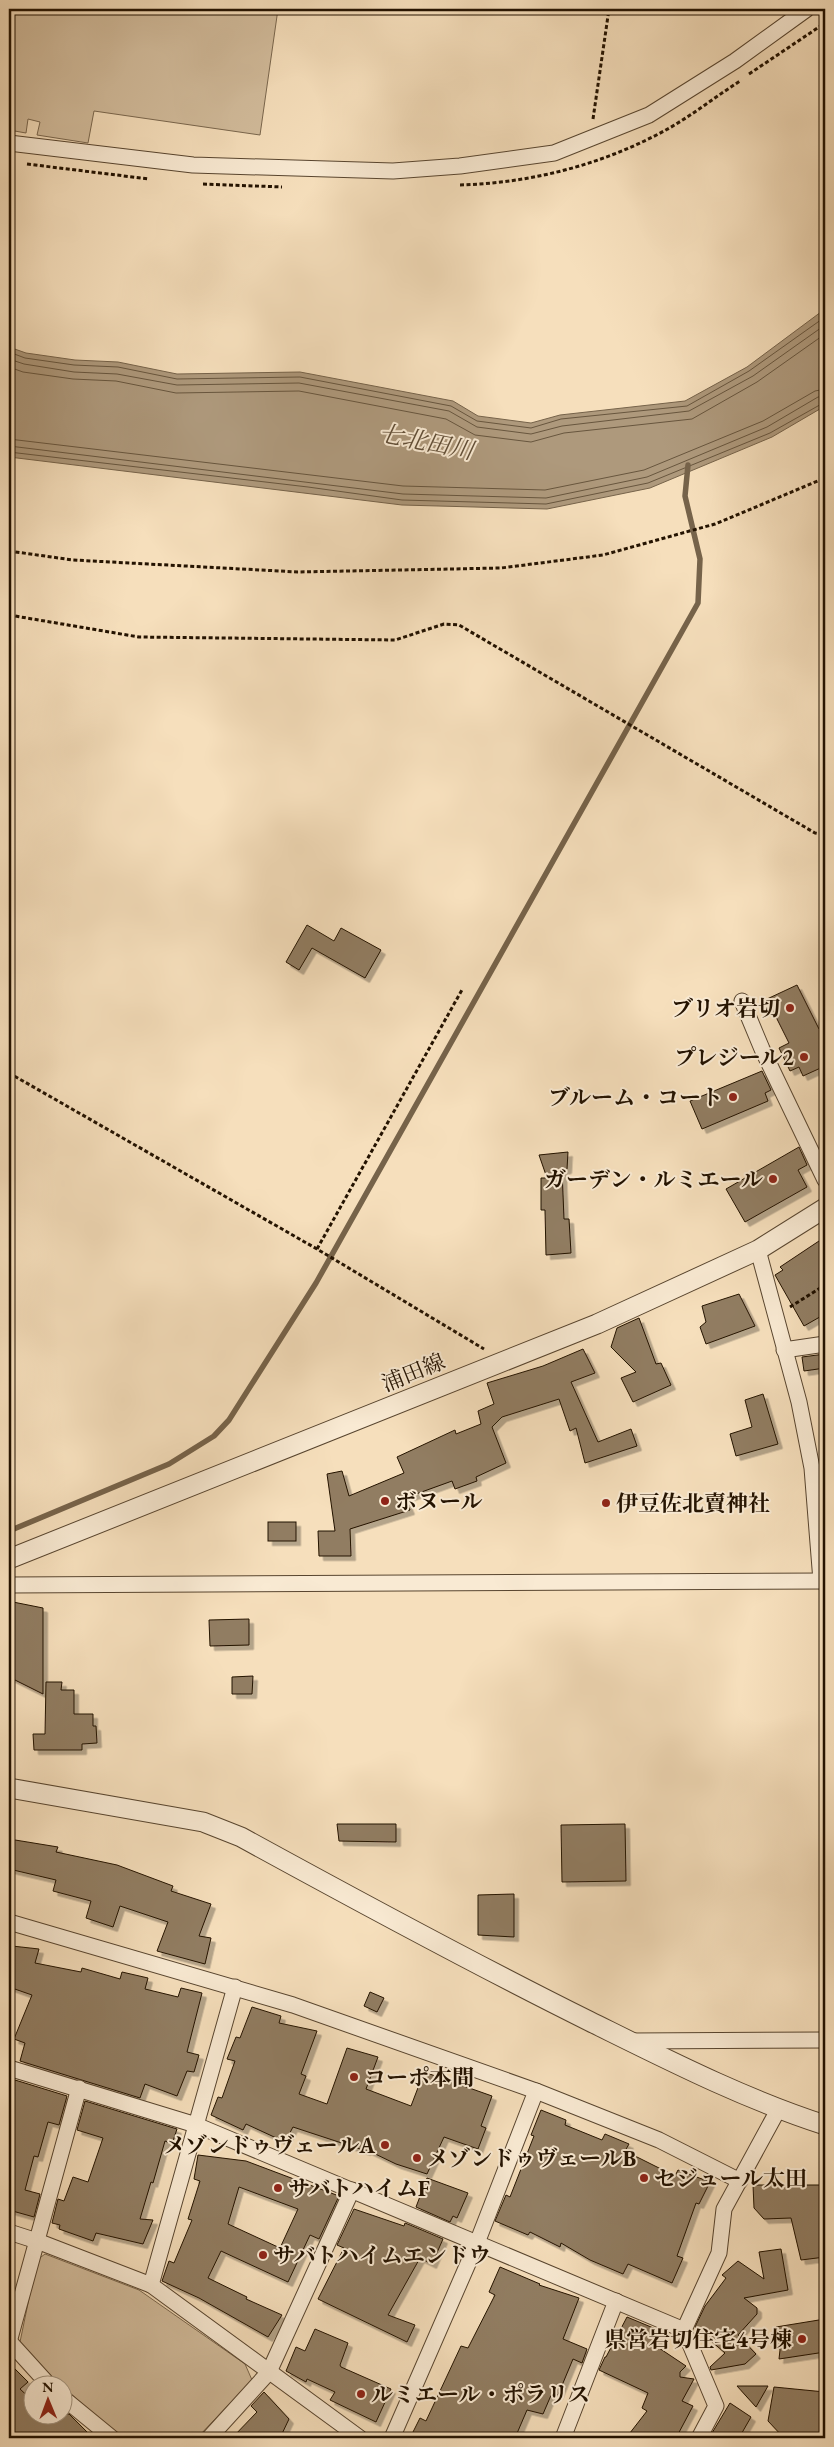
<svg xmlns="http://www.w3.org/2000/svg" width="834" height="2447" viewBox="0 0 834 2447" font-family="'EB Garamond','Noto Serif JP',serif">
  <defs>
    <filter id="shadow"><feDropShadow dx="4.5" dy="4.5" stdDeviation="0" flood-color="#0004"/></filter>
  </defs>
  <rect width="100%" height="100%" fill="#f6dfbc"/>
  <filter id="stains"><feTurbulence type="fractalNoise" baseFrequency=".004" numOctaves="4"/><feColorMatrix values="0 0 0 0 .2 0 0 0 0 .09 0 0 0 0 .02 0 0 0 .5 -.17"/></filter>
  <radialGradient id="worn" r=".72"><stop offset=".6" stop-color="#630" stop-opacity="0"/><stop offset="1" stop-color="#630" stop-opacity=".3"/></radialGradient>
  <g fill="#d2bc9c" stroke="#7a674e">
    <polygon points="9,9 278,9 260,135 94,111 88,143 37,135 40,122 28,119 26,133 9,130"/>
    <polygon points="45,2254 139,2290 245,2364 252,2380 197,2438 121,2438 53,2378 20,2342 37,2260"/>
  </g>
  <polygon fill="#ae997c" stroke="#76634a" points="825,309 825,406 772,437 650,488 547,509 402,505 9,457 9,347 26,353 75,360 118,362 177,374 300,372 453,401 478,416 531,423 560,415 685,401 747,367"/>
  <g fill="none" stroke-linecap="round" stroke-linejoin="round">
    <g stroke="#68563e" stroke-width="1">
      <polyline points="9,352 25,358 74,365 118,367 177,379 300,377 451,406 477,421 531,428 561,419 687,406 749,371 825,317"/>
      <polyline points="9,359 24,364 74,372 117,374 177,385 299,383 449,411 477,427 531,434 562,426 689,411 753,376 825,325"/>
      <polyline points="9,367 23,372 73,379 116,381 176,393 299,391 446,419 475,435 531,442 564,433 692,419 757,382 825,334"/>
      <polyline points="9,439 403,486 545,490 644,470 763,421 815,391 825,389"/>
      <polyline points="9,446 403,494 546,498 647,477 767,427 818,397 825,396"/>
      <polyline points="9,452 308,487 402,500 546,504 648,483 770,433 825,402"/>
    </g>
    <polyline stroke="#76634a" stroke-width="5.5" points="9,1531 169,1464 214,1436 229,1420 316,1283 698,603 700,559 685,496 688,465"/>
  </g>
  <g fill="#917d62" stroke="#231200" fill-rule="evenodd" filter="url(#shadow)">
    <polygon points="307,925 334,941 341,928 381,950 365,978 312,948 299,970 286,962"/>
    <polygon points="797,985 819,1029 825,1026 825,1066 803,1076 799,1067 790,1071 779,1048 789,1043 767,999"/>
    <polygon points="762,1071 771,1090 765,1093 768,1101 702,1129 690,1101"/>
    <polygon points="799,1147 807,1165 798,1170 807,1187 745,1222 726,1189"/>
    <polygon points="568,1152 567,1169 562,1170 564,1219 569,1219 571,1253 546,1255 545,1210 541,1210 541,1178 547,1178 539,1155"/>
    <polygon points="825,1237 825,1314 804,1326 775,1275 783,1270 780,1267"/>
    <polygon points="739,1294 755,1326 706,1344 700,1327 706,1322 702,1306"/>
    <polygon points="639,1318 656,1364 661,1363 671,1385 633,1402 621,1378 636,1372 611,1347 617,1328"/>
    <polygon points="583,1349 595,1373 571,1382 598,1442 631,1429 637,1446 585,1463 576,1428 570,1431 559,1399 502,1417 492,1427 506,1463 476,1477 477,1481 455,1489 452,1481 405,1498 410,1510 350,1529 351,1556 319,1556 318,1531 335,1531 327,1474 342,1471 349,1496 404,1473 397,1457 455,1430 456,1434 481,1424 478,1411 494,1404 487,1383 543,1366"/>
    <polygon points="825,1354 825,1368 804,1371 802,1357"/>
    <polygon points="763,1394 778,1444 736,1456 730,1434 752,1427 745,1400"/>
    <rect x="268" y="1522" width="28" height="19"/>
    <polygon points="13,1602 43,1608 43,1694 9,1677 9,1614"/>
    <polygon points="249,1619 249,1645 210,1646 209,1620"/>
    <polygon points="253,1676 252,1694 232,1694 232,1677"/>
    <polygon points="46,1682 62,1682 61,1690 74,1690 74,1714 93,1714 93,1726 96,1726 97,1743 82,1744 82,1750 34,1750 33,1734 45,1734"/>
    <polygon points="337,1824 396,1824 396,1842 339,1841"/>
    <polygon points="625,1824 626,1881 562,1882 561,1825"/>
    <polygon points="9,1839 58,1847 56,1852 117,1865 173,1886 171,1891 211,1904 199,1936 211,1938 205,1964 157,1951 168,1922 120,1906 113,1927 86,1918 91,1901 53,1891 56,1880 9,1869"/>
    <polygon points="514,1894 514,1937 478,1935 478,1895"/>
    <polygon points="12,1946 39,1949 35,1963 81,1972 82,1968 120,1979 122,1972 148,1978 145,1989 178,1997 181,1988 202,1993 187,2052 199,2055 194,2072 187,2071 177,2096 145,2084 140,2098 20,2061 25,2043 14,2039 32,1995 9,1987 9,1960"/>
    <polygon points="370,1992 384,1998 377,2012 364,2006"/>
    <polygon points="252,2007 281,2016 279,2023 317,2031 301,2074 306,2076 299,2094 327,2104 347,2048 378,2057 366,2089 411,2106 424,2072 492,2096 481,2126 486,2128 478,2149 444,2137 427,2174 396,2164 367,2150 366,2151 293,2127 285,2142 246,2124 243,2130 211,2115 218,2097 222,2098 235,2061 227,2059 236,2037 240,2038"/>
    <polygon points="15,2080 67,2096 59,2125 48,2122 38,2157 34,2156 25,2190 40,2194 34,2217 9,2210 9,2104"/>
    <polygon points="85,2101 177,2129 172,2144 165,2141 153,2183 151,2182 140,2219 153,2220 143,2244 96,2233 93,2241 59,2229 60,2225 52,2223 58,2199 64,2201 73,2177 88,2182 103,2138 77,2130"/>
    <polygon points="541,2110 566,2120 565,2125 602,2140 605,2134 629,2144 625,2151 675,2176 678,2170 710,2182 699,2204 696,2203 677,2256 683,2258 672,2283 628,2264 623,2274 590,2260 561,2243 560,2247 530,2232 528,2235 495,2221 506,2195 510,2197 534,2136 531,2135"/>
    <path d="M198,2155l48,6 93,35 -20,43 -9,-4 -22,47 -67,-31 -13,27 39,19 -1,2 36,16 -14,22 -69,-39 -37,-17 7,-20 5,2 18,-43 -4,-1 12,-38 -6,-2zM239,2187l59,22 -18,39 -52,-24z"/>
    <polygon points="427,2178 468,2193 457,2218 453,2216 450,2222 416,2207"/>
    <polygon points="753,2185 825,2185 825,2257 801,2260 791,2218 764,2219 754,2208"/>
    <polygon points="354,2209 404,2226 405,2223 410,2225 443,2239 432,2264 420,2258 388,2315 415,2325 407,2342 318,2299 344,2248 337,2245"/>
    <polygon points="781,2249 788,2290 744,2298 757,2308 757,2314 738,2335 756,2354 745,2364 711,2370 710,2367 725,2353 695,2327 705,2306 726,2278 722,2275 738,2261 764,2279 759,2252"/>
    <polygon points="500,2267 540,2284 539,2285 579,2298 563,2339 587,2349 582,2363 573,2359 558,2395 552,2393 543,2414 527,2410 515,2438 410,2438 420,2418 426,2421 461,2346 468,2348 495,2295 489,2292"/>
    <polygon points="627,2317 663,2332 656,2346 686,2366 680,2372 680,2377 694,2379 682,2401 693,2406 676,2438 626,2438 647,2411 642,2408 648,2393 599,2370 605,2357 606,2357"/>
    <polygon points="825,2319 825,2352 779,2359 780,2350 776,2327"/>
    <polygon points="315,2329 348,2343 340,2365 341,2367 391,2389 376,2422 330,2400 335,2392 307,2379 306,2382 286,2371 296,2347 305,2351"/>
    <polygon points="9,2363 28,2382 20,2389 32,2400 32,2414 69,2414 93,2438 9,2438"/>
    <polygon points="737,2386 768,2386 756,2407"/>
    <polygon points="774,2387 825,2392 825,2438 784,2438 768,2421"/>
    <polygon points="264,2392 289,2419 280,2438 232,2438 257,2412 251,2406"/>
    <polygon points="730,2403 751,2417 739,2438 709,2438"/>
  </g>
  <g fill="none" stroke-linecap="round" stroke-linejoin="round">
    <g stroke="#58452f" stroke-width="17">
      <g id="minor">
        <polyline points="9,143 193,165 393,171 460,166 554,153 649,115 735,61 807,9"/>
        <polyline points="742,1001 762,1049 825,1180"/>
        <polyline points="758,1250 799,1402 812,1468 821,1581"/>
        <polyline points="784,1350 825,1344"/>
        <polyline points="9,1585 825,1581"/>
        <polyline points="9,1922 293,2005 536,2091 659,2140 740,2181"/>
        <polyline points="631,2041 825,2040"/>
        <polyline points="9,2068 196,2125 684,2330 716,2406 699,2438"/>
        <polyline points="9,2232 37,2241 151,2285 360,2438"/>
        <polyline points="151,2285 235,1987"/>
        <polyline points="684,2330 719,2253 724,2209 778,2110"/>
        <polyline points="9,2341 48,2384"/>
        <polyline points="9,2342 79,2088"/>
        <polyline points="62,2397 112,2438"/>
        <polyline points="209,2438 269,2372 352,2190"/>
        <polyline points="392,2438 477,2243 536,2091"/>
        <polyline points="563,2438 616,2301"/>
      </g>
    </g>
    <g stroke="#58452f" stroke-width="21">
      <g id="tertiary">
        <polyline points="9,1559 597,1324 758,1250 825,1208"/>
        <path d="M9,1788l194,34 38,15c115,63 231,126 348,184 77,38 155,78 236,104"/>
      </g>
    </g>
    <g stroke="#231200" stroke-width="3" stroke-dasharray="4 2.5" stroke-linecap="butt">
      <polyline points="749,74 825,23"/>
      <polyline points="593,119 609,9"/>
      <polyline points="27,164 149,179"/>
      <polyline points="203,184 282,187"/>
      <path d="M460,185c71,-2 141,-20 204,-54 26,-14 51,-34 76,-50"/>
      <polyline points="9,551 73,560 298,572 501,568 603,555 715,524 825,478"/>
      <polyline points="9,615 139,637 395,640 444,624 459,625 815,833 825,835"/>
      <polyline points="9,1073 317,1249 484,1349"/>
      <polyline points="317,1249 463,988"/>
      <polyline points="790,1307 825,1285"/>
    </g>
    <use href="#minor" stroke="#f9ead3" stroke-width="15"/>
    <use href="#tertiary" stroke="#f9ead3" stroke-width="19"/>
  </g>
  <g fill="#8f2418" stroke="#f9ead3" stroke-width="2">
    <circle cx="790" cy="1008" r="5"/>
    <circle cx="804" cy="1057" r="5"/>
    <circle cx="733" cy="1097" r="5"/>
    <circle cx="773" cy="1179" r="5"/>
    <circle cx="385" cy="1501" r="5"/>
    <circle cx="606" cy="1503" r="5"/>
    <circle cx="354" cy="2077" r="5"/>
    <circle cx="385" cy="2145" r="5"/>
    <circle cx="417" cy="2158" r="5"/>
    <circle cx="644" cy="2178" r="5"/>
    <circle cx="278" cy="2188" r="5"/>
    <circle cx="263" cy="2255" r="5"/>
    <circle cx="802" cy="2339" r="5"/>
    <circle cx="361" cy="2394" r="5"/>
  </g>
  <g text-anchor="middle" stroke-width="4" stroke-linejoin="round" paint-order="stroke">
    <g font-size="22" font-weight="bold" fill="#231200" stroke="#f9ead3" text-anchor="start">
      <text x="780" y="1016" text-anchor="end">ブリオ岩切</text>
      <text x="794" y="1065" text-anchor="end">プレジール2</text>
      <text x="723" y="1105" text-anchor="end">ブルーム・コート</text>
      <text x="763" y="1187" text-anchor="end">ガーデン・ルミエール</text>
      <text x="395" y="1509">ボヌール</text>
      <text x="616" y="1511">伊豆佐北賣神社</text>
      <text x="364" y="2085">コーポ本間</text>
      <text x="375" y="2153" text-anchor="end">メゾンドゥヴェールA</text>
      <text x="427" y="2166">メゾンドゥヴェールB</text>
      <text x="654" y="2186">セジュール太田</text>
      <text x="288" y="2196">サバトハイムF</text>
      <text x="273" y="2263">サバトハイムエンドウ</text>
      <text x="792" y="2347" text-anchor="end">県営岩切住宅4号棟</text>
      <text x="371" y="2402">ルミエール・ポラリス</text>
    </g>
    <g font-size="22" fill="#231200" stroke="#f9ead3">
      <text transform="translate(413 1372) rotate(-22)" y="8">浦田線</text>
    </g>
    <g font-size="24" font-style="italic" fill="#624f38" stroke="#f9ead3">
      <text transform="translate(426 442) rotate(11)" y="8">七北田川</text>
    </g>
  </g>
  <rect width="834" height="2447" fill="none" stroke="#f6dfbc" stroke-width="30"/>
  <rect x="10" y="10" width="814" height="2427" fill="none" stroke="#231200" stroke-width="2.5"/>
  <rect x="15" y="15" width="804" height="2417" fill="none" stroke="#231200"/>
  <g transform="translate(48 2400) rotate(359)"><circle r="24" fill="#f9ead3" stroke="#a3947f"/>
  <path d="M0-4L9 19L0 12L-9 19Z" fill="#8f2418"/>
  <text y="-8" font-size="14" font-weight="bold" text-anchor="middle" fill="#231200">N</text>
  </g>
  <rect width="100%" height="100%" filter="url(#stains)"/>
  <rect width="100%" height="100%" fill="url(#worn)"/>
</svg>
